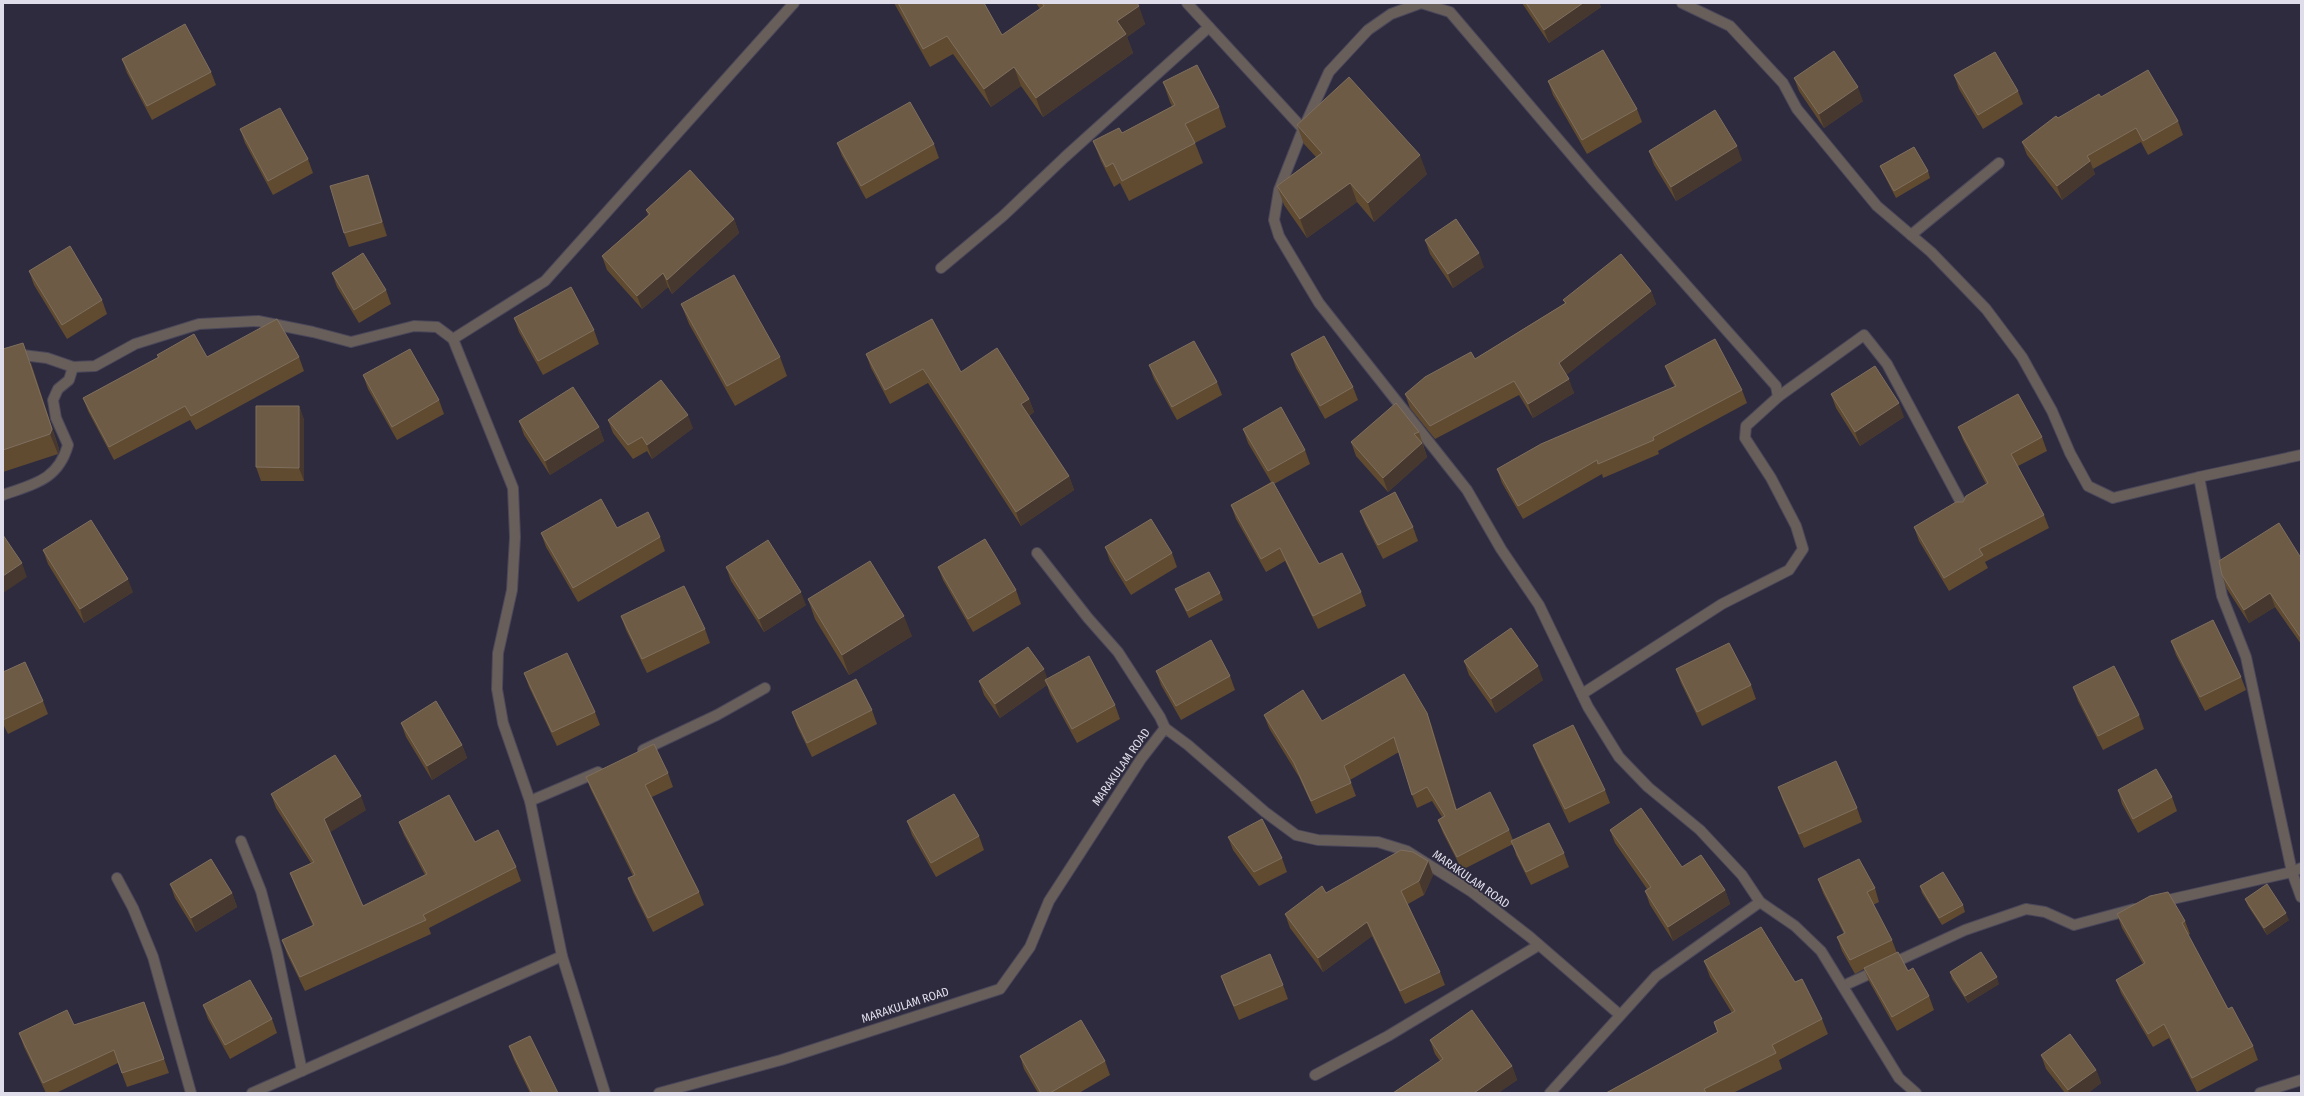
<svg xmlns="http://www.w3.org/2000/svg" width="2304" height="1096" viewBox="0 0 2304 1096" font-family="'Fira Sans Condensed',sans-serif">
  <rect width="100%" height="100%" fill="#2e2b3e"/>
  <g fill="none" stroke-linecap="round" stroke-linejoin="round">
    <g stroke="#4a475a" stroke-width="12">
      <g id="minor">
        <polyline points="1187,3 1303,129 1279,190 1274,220 1279,236 1319,303 1467,490 1501,549 1539,605 1588,707 1619,757 1648,787 1700,830 1742,875 1760,902"/>
        <polyline points="1421,3 1450,12 1593,180 1776,386 1778,397 1746,426 1745,438 1771,478 1796,526 1803,549 1789,570 1722,604 1582,694"/>
        <polyline points="1682,3 1730,26 1783,83 1797,109 1877,206 1931,252 1986,309 2022,357 2052,411 2070,453 2088,486 2113,498 2199,477"/>
        <polyline points="1305,125 1329,72 1368,30 1391,14 1421,3"/>
        <polyline points="1911,235 1999,163"/>
        <polyline points="941,268 1003,216 1065,157 1209,27"/>
        <polyline points="3,358 14,354 47,358 73,367 95,366 135,344 199,324 258,321 313,332 351,342 414,326 437,327 453,339"/>
        <polyline points="1778,397 1864,335 1887,364 1965,510"/>
        <polyline points="2301,455 2199,477 2222,596 2246,657 2292,872 2301,897"/>
        <path d="M3,495c31,-11 55,-15 65,-50l-12,-27 -3,-18 5,-11 11,-9 4,-13"/>
        <polyline points="1037,553 1088,618 1118,652 1160,717 1165,728"/>
        <polyline points="643,750 717,715 765,688"/>
        <polyline points="530,801 598,772"/>
        <polyline points="241,841 261,891 277,952 302,1071"/>
        <polyline points="117,878 133,908 153,957 191,1093"/>
        <polyline points="2159,902 2292,872 2301,868"/>
        <polyline points="1843,986 1965,930 2026,909 2045,912 2074,925 2134,909"/>
        <polyline points="1315,1075 1388,1036 1539,945"/>
        <polyline points="252,1093 562,956"/>
        <polyline points="605,1093 562,956 530,801 503,723 497,689 498,653 512,590 515,537 513,488 453,339 545,281 794,3"/>
        <polyline points="659,1093 781,1060 1000,989 1030,947 1049,901 1141,759 1165,728 1188,745 1265,812 1296,835 1318,840 1378,842 1407,851 1472,892 1530,937 1620,1015"/>
        <polyline points="1550,1093 1656,976 1760,902 1795,926 1821,951 1899,1078 1916,1093"/>
        <polyline points="2260,1093 2301,1080"/>
      </g>
    </g>
    <use href="#minor" stroke="#685e5a" stroke-width="10"/>
  </g>
  <g fill="#604b31">
    <polygon points="894,3 984,3 1002,35 1040,9 1036,3 1137,3 1145,24 1127,37 1133,53 1043,117 1021,86 991,107 953,54 930,67"/>
    <polygon points="1522,3 1599,3 1601,7 1549,43"/>
    <polygon points="122,59 211,72 216,85 152,120 127,73"/>
    <polygon points="1954,75 2018,91 2023,104 1983,129 1959,89"/>
    <polygon points="1794,78 1863,101 1824,128 1799,91"/>
    <polygon points="1548,81 1637,109 1642,122 1587,154 1553,95"/>
    <polygon points="1163,82 1219,107 1226,127 1195,143 1203,163 1129,201 1120,183 1114,187 1101,161 1093,141 1122,133 1172,106 1170,102"/>
    <polygon points="2101,97 2178,121 2183,135 2148,155 2141,142 2093,169 2095,174 2062,200 2027,155 2022,142 2058,118"/>
    <polygon points="1297,125 1427,174 1374,222 1357,202 1307,238 1284,205 1277,186 1316,157 1304,144"/>
    <polygon points="240,129 308,159 313,173 273,195 245,143"/>
    <polygon points="837,143 934,144 939,158 866,199 842,156"/>
    <polygon points="1649,151 1742,160 1676,201 1654,165"/>
    <polygon points="1880,166 1928,171 1930,178 1896,198 1883,173"/>
    <polygon points="368,175 373,189 387,236 349,247 344,233"/>
    <polygon points="646,210 734,219 739,233 672,294 668,287 642,309 607,270 602,256 648,215"/>
    <polygon points="1425,240 1484,267 1453,288 1430,254"/>
    <polygon points="29,271 102,300 107,314 67,339 34,285"/>
    <polygon points="332,273 386,290 391,304 359,323 337,287"/>
    <polygon points="1651,291 1656,304 1566,375 1574,393 1533,418 1519,395 1435,439 1410,408 1405,394 1475,359 1565,303 1563,300"/>
    <polygon points="681,304 780,357 787,376 735,406 689,324"/>
    <polygon points="514,318 594,330 599,344 543,375 519,332"/>
    <polygon points="3,349 31,363 59,449 58,454 3,472"/>
    <polygon points="866,354 961,372 1029,399 1034,412 1029,416 1069,476 1074,490 1021,526 928,383 890,404 871,368"/>
    <polygon points="1291,354 1353,387 1358,400 1325,419 1296,368"/>
    <polygon points="157,355 207,357 299,357 304,371 196,430 190,420 114,460 88,411 83,398 158,358"/>
    <polygon points="1149,365 1217,382 1222,395 1177,420 1154,379"/>
    <polygon points="1665,366 1742,390 1747,403 1658,451 1659,454 1603,478 1602,474 1523,519 1502,483 1497,469 1675,387 1670,379"/>
    <polygon points="363,375 439,400 444,414 397,440 368,389"/>
    <polygon points="1831,394 1904,417 1860,446 1836,408"/>
    <polygon points="299,406 304,420 304,481 261,481 256,467"/>
    <polygon points="608,420 693,428 652,459 647,451 633,459 613,433"/>
    <polygon points="519,421 599,427 604,441 550,475 524,435"/>
    <polygon points="1958,427 2042,437 2047,451 2018,466 2044,515 2049,528 1985,562 1988,568 1949,591 1919,541 1914,527 1963,502 1986,484 1963,440"/>
    <polygon points="1243,429 1305,450 1310,464 1274,484 1319,564 1361,592 1366,606 1318,629 1285,561 1266,572 1236,519 1231,505 1271,482 1248,443"/>
    <polygon points="1419,432 1427,457 1388,492 1356,456 1351,442"/>
    <polygon points="1360,511 1413,527 1418,541 1383,559 1365,524"/>
    <polygon points="617,528 660,537 665,551 578,602 546,547 541,533"/>
    <polygon points="1105,547 1172,553 1177,567 1131,595 1110,561"/>
    <polygon points="43,550 133,592 84,623 48,564"/>
    <polygon points="2301,558 2301,644 2275,607 2249,623 2227,589 2222,575"/>
    <polygon points="726,567 806,605 764,632 731,581"/>
    <polygon points="938,567 1016,590 1021,604 973,632 943,580"/>
    <polygon points="1175,589 1220,593 1223,600 1189,618 1178,596"/>
    <polygon points="808,599 912,636 849,675 815,619"/>
    <polygon points="621,616 705,629 710,643 647,673 626,630"/>
    <polygon points="2171,641 2241,677 2246,690 2205,711 2176,655"/>
    <polygon points="1464,661 1543,680 1496,713 1469,675"/>
    <polygon points="1676,669 1751,685 1756,699 1702,726 1681,683"/>
    <polygon points="1156,671 1230,676 1235,690 1181,720 1161,685"/>
    <polygon points="3,672 43,701 48,714 8,734 3,724"/>
    <polygon points="524,673 595,712 600,725 557,746 529,687"/>
    <polygon points="1047,679 1115,705 1120,719 1077,743 1050,694 1047,685 1000,718 984,695 979,681"/>
    <polygon points="2073,687 2139,715 2144,729 2103,750 2078,701"/>
    <polygon points="872,710 877,724 812,757 797,726 792,712"/>
    <polygon points="1427,713 1432,727 1457,810 1509,830 1513,840 1564,853 1569,867 1531,885 1516,855 1513,844 1462,870 1443,833 1438,820 1442,817 1432,801 1417,808 1412,795 1399,752 1350,780 1356,796 1316,814 1299,777 1269,728 1264,715 1322,721"/>
    <polygon points="401,723 462,745 467,758 432,780 406,737"/>
    <polygon points="1533,745 1605,790 1610,803 1569,823 1538,758"/>
    <polygon points="668,773 673,787 652,797 699,892 704,905 653,932 633,892 628,878 633,876 591,790 586,777"/>
    <polygon points="1778,787 1857,808 1862,822 1804,848 1783,801"/>
    <polygon points="2118,790 2172,797 2177,811 2138,833 2122,804"/>
    <polygon points="271,794 366,810 330,832 363,906 425,875 404,835 399,822 475,842 516,867 521,881 429,928 431,934 305,991 287,954 282,940 313,926 295,886 290,873 311,863 276,808"/>
    <polygon points="907,821 979,836 984,850 936,877 912,835"/>
    <polygon points="1610,830 1682,867 1725,890 1730,904 1673,941 1650,905 1645,891 1647,889 1615,843"/>
    <polygon points="1228,837 1282,858 1287,872 1259,886 1233,850"/>
    <polygon points="1428,861 1433,875 1424,895 1408,904 1440,972 1445,985 1405,1004 1372,936 1323,972 1290,928 1285,914 1326,893"/>
    <polygon points="1818,879 1875,888 1879,902 1873,905 1892,940 1897,953 1908,971 1929,996 1934,1010 1897,1031 1869,981 1864,969 1855,974 1842,951 1837,937 1844,934 1823,893"/>
    <polygon points="170,884 232,893 237,907 196,932 175,898"/>
    <polygon points="1920,886 1963,905 1965,912 1942,925 1922,893"/>
    <polygon points="2245,899 2289,920 2267,935 2248,906"/>
    <polygon points="2117,914 2185,921 2190,934 2188,935 2228,1009 2253,1046 2258,1060 2197,1092 2169,1038 2153,1047 2121,993 2116,980 2143,964 2122,928"/>
    <polygon points="1704,961 1795,982 1822,1019 1828,1034 1779,1060 1782,1069 1733,1093 1606,1093 1717,1032 1714,1022 1732,1013 1710,977"/>
    <polygon points="1950,972 1999,984 1968,1003 1952,979"/>
    <polygon points="1221,976 1283,985 1288,999 1239,1020 1226,990"/>
    <polygon points="144,1002 169,1073 127,1087 118,1063 56,1093 46,1093 24,1047 19,1033 74,1025"/>
    <polygon points="203,1005 272,1019 277,1033 230,1059 208,1019"/>
    <polygon points="1430,1040 1512,1066 1517,1080 1498,1093 1393,1093 1440,1061 1435,1054"/>
    <polygon points="509,1046 558,1093 530,1093 514,1060"/>
    <polygon points="2041,1055 2096,1070 2101,1083 2088,1093 2065,1093 2046,1069"/>
    <polygon points="1020,1056 1105,1061 1110,1075 1079,1093 1038,1093 1024,1069"/>
  </g>
  <g fill="#46382e">
    <polygon points="1583,3 1599,3 1601,7 1549,43 1544,30"/>
    <polygon points="1139,6 1145,24 1127,37 1133,53 1043,117 1036,98 1117,21"/>
    <polygon points="1014,67 1021,86 991,107 984,89"/>
    <polygon points="1858,87 1863,101 1824,128 1819,114"/>
    <polygon points="1737,146 1742,160 1676,201 1671,187"/>
    <polygon points="1420,155 1427,174 1374,222 1368,203"/>
    <polygon points="2090,161 2095,174 2062,200 2057,186"/>
    <polygon points="368,175 373,189 387,236 382,222"/>
    <polygon points="1350,183 1357,202 1307,238 1300,219"/>
    <polygon points="734,219 739,233 672,294 667,280"/>
    <polygon points="1479,253 1484,267 1453,288 1448,274"/>
    <polygon points="663,273 668,287 642,309 637,296"/>
    <polygon points="1651,291 1656,304 1564,377 1559,363"/>
    <polygon points="23,343 59,449 58,454 50,434"/>
    <polygon points="1569,379 1574,393 1533,418 1528,404"/>
    <polygon points="1029,399 1034,412 1026,418 1021,404"/>
    <polygon points="1899,403 1904,417 1860,446 1855,432"/>
    <polygon points="299,406 304,420 304,481 299,468"/>
    <polygon points="688,415 693,428 652,459 647,445"/>
    <polygon points="599,427 604,441 550,475 545,461"/>
    <polygon points="1422,443 1427,457 1388,492 1383,478"/>
    <polygon points="1069,476 1074,490 1021,526 1016,512"/>
    <polygon points="22,563 27,577 3,593 3,576"/>
    <polygon points="128,579 133,592 84,623 80,609"/>
    <polygon points="801,592 806,605 764,632 759,619"/>
    <polygon points="2270,593 2275,607 2249,623 2244,610"/>
    <polygon points="904,616 912,636 849,675 842,655"/>
    <polygon points="1538,666 1543,680 1496,713 1491,699"/>
    <polygon points="1044,669 1049,683 1045,680 1047,685 1000,718 995,704"/>
    <polygon points="1427,713 1432,727 1461,824 1456,810"/>
    <polygon points="462,745 467,758 432,780 427,766"/>
    <polygon points="361,796 366,810 329,833 324,819"/>
    <polygon points="1428,861 1433,875 1424,895 1419,881"/>
    <polygon points="1725,890 1730,904 1673,941 1668,927"/>
    <polygon points="232,893 237,907 196,932 191,918"/>
    <polygon points="2286,913 2289,920 2267,935 2264,928"/>
    <polygon points="1367,922 1372,936 1323,972 1318,958"/>
    <polygon points="1997,977 1999,984 1968,1003 1965,996"/>
    <polygon points="1512,1066 1517,1080 1498,1093 1474,1093"/>
    <polygon points="2096,1070 2101,1083 2088,1093 2069,1093 2068,1090"/>
  </g>
  <g fill="#6d5b45" stroke="#7f6f5f">
    <polygon points="898,3 984,3 1002,35 1044,6 1042,3 1137,3 1139,6 1117,21 1126,34 1036,98 1014,67 984,89 947,36 923,49"/>
    <polygon points="1526,3 1583,3 1544,30"/>
    <polygon points="185,24 211,72 147,106 122,59"/>
    <polygon points="1603,50 1637,109 1582,140 1548,81"/>
    <polygon points="1834,51 1858,87 1819,114 1794,78"/>
    <polygon points="1995,52 2018,91 1978,115 1954,75"/>
    <polygon points="1197,65 1219,107 1185,124 1195,143 1122,181 1113,163 1106,167 1093,141 1119,128 1122,133 1175,105 1163,82"/>
    <polygon points="2148,70 2178,121 2143,141 2136,128 2087,156 2090,161 2057,186 2022,142 2056,116 2058,118 2099,94 2101,97"/>
    <polygon points="1349,77 1420,155 1368,203 1350,183 1300,219 1277,186 1322,153 1297,125"/>
    <polygon points="910,102 934,144 861,186 837,143"/>
    <polygon points="280,108 308,159 268,181 240,129"/>
    <polygon points="1715,110 1737,146 1671,187 1649,151"/>
    <polygon points="1914,147 1928,171 1894,191 1880,166"/>
    <polygon points="690,170 734,219 667,280 663,273 637,296 602,256 650,214 646,210"/>
    <polygon points="368,175 382,222 344,233 330,186"/>
    <polygon points="1456,219 1479,253 1448,274 1425,240"/>
    <polygon points="70,246 102,300 62,325 29,271"/>
    <polygon points="363,253 386,290 354,310 332,273"/>
    <polygon points="1621,254 1651,291 1559,363 1569,379 1528,404 1514,381 1430,426 1405,394 1425,377 1471,352 1475,359 1566,303 1563,300"/>
    <polygon points="734,275 780,357 727,386 681,304"/>
    <polygon points="571,287 594,330 538,361 514,318"/>
    <polygon points="277,319 299,357 191,416 185,406 109,447 83,398 159,357 157,355 194,334 207,357"/>
    <polygon points="932,319 961,372 997,348 1029,399 1021,404 1069,476 1016,512 923,369 885,390 866,354"/>
    <polygon points="1324,336 1353,387 1320,406 1291,354"/>
    <polygon points="1715,339 1742,390 1653,437 1654,440 1598,464 1597,460 1518,506 1497,469 1541,444 1676,386 1665,366"/>
    <polygon points="1194,341 1217,382 1172,407 1149,365"/>
    <polygon points="23,343 52,429 50,434 3,450 3,349"/>
    <polygon points="410,349 439,400 392,427 363,375"/>
    <polygon points="1875,366 1899,403 1855,432 1831,394"/>
    <polygon points="661,380 688,415 647,445 642,437 628,445 608,420"/>
    <polygon points="573,387 599,427 545,461 519,421"/>
    <polygon points="2018,394 2042,437 2011,454 2044,515 1979,549 1983,555 1944,578 1914,527 1956,502 1963,502 1966,496 1988,483 1958,427"/>
    <polygon points="1396,403 1419,432 1414,434 1422,443 1383,478 1351,442"/>
    <polygon points="256,406 299,406 299,468 256,467"/>
    <polygon points="1281,407 1305,450 1268,471 1243,429"/>
    <polygon points="1273,482 1319,564 1342,553 1361,592 1313,616 1280,548 1261,559 1231,505"/>
    <polygon points="1395,492 1413,527 1378,545 1360,511"/>
    <polygon points="601,499 617,528 648,512 660,537 573,588 541,533"/>
    <polygon points="1151,519 1172,553 1126,581 1105,547"/>
    <polygon points="91,520 128,579 80,609 43,550"/>
    <polygon points="2279,523 2301,558 2301,638 2270,593 2244,610 2222,575 2219,561"/>
    <polygon points="3,535 22,563 3,576"/>
    <polygon points="985,539 1016,590 968,619 938,567"/>
    <polygon points="768,540 801,592 759,619 726,567"/>
    <polygon points="870,561 904,616 842,655 808,599"/>
    <polygon points="1209,572 1220,593 1187,611 1175,589"/>
    <polygon points="684,586 705,629 642,659 621,616"/>
    <polygon points="2213,620 2241,677 2200,697 2171,641"/>
    <polygon points="1511,628 1538,666 1491,699 1464,661"/>
    <polygon points="1211,640 1230,676 1176,706 1156,671"/>
    <polygon points="1729,643 1751,685 1697,712 1676,669"/>
    <polygon points="1028,647 1044,669 995,704 979,681"/>
    <polygon points="567,653 595,712 552,732 524,673"/>
    <polygon points="1089,656 1115,705 1072,729 1045,680"/>
    <polygon points="25,662 43,701 3,720 3,672"/>
    <polygon points="2114,666 2139,715 2098,736 2073,687"/>
    <polygon points="1404,674 1427,713 1456,810 1490,792 1509,830 1457,857 1438,820 1445,816 1427,787 1412,795 1394,737 1344,766 1351,783 1311,801 1294,763 1264,715 1303,690 1322,721"/>
    <polygon points="856,679 872,710 807,743 792,712"/>
    <polygon points="436,701 462,745 427,766 401,723"/>
    <polygon points="1573,725 1605,790 1565,809 1533,745"/>
    <polygon points="654,744 668,773 645,785 699,892 648,918 628,878 635,875 586,777"/>
    <polygon points="335,755 361,796 324,819 363,906 427,874 399,822 449,795 475,842 498,830 516,867 423,915 426,920 300,977 282,940 314,925 290,873 314,862 271,794"/>
    <polygon points="1836,761 1857,808 1799,834 1778,787"/>
    <polygon points="2156,769 2172,797 2133,819 2118,790"/>
    <polygon points="954,794 979,836 931,863 907,821"/>
    <polygon points="1641,808 1682,867 1701,855 1725,890 1668,927 1645,891 1651,887 1610,830"/>
    <polygon points="1262,819 1282,858 1254,872 1228,837"/>
    <polygon points="1549,823 1564,853 1526,872 1511,841"/>
    <polygon points="1401,850 1413,852 1428,861 1419,881 1401,891 1440,972 1400,991 1367,922 1318,958 1285,914 1322,886 1326,893"/>
    <polygon points="211,859 232,893 191,918 170,884"/>
    <polygon points="1859,859 1875,888 1867,892 1892,940 1850,960 1837,937 1845,933 1818,879"/>
    <polygon points="1943,872 1963,905 1939,918 1920,886"/>
    <polygon points="2267,884 2286,913 2264,928 2245,899"/>
    <polygon points="2168,892 2185,921 2182,923 2228,1009 2232,1007 2253,1046 2192,1078 2164,1024 2148,1034 2116,980 2145,963 2117,914 2150,896"/>
    <polygon points="1761,927 1795,982 1802,979 1822,1019 1772,1045 1776,1053 1704,1089 1706,1093 1606,1093 1718,1032 1714,1022 1735,1011 1704,961"/>
    <polygon points="1898,952 1908,971 1913,968 1929,996 1892,1017 1864,968"/>
    <polygon points="1981,952 1997,977 1965,996 1950,972"/>
    <polygon points="1270,954 1283,985 1234,1006 1221,976"/>
    <polygon points="250,980 272,1019 225,1045 203,1005"/>
    <polygon points="144,1002 164,1059 122,1073 114,1050 43,1083 19,1033 67,1010 74,1025"/>
    <polygon points="1472,1010 1512,1066 1474,1093 1467,1093 1467,1092 1465,1093 1393,1093 1443,1059 1430,1040"/>
    <polygon points="1081,1020 1105,1061 1050,1093 1041,1093 1020,1056"/>
    <polygon points="2070,1034 2096,1070 2068,1090 2041,1055"/>
    <polygon points="530,1036 558,1093 532,1093 509,1046"/>
  </g>
  <g text-anchor="middle" stroke-width="3.5" stroke-linejoin="round" paint-order="stroke">
    <g font-size="12" fill="#dfddea" stroke="#2e2b3e">
      <text transform="translate(1121 767) rotate(-55)" y="4">MARAKULAM ROAD</text>
      <text transform="translate(1471 879) rotate(35)" y="4">MARAKULAM ROAD</text>
      <text transform="translate(905 1005) rotate(-18)" y="4">MARAKULAM ROAD</text>
    </g>
  </g>
  <rect width="2304" height="1096" fill="none" stroke="#dfddea" stroke-width="8"/>
</svg>
